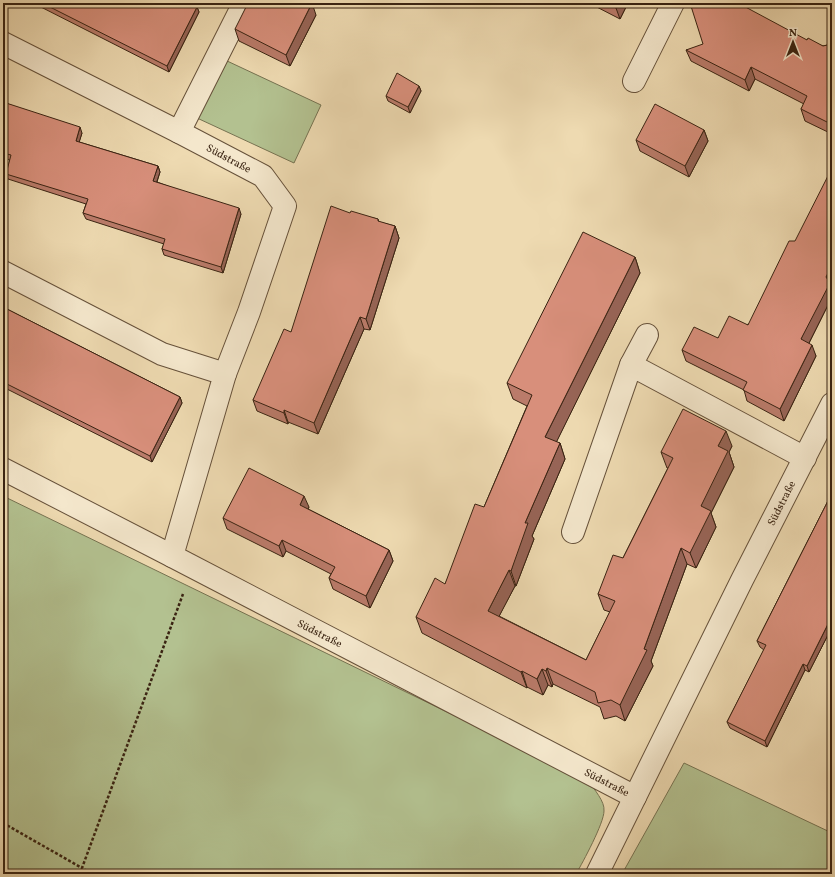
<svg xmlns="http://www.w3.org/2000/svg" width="835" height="877" viewBox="0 0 835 877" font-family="Vollkorn,serif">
  <rect width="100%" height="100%" fill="#eedab1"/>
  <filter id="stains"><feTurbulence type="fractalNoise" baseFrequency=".005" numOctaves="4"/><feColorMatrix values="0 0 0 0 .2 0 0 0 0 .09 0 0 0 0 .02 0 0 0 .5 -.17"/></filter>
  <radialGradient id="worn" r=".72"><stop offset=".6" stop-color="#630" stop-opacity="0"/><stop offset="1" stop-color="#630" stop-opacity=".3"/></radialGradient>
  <g fill="#b3c190" stroke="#767251">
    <polygon points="225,60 321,105 294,163 197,118"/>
    <path d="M3,496l586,285c5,9 16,20 15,30 0,12 -21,51 -28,63h-573z"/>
    <polygon points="684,763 832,833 832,874 622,874"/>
  </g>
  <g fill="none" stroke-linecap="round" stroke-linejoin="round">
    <g stroke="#66513a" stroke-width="24">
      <g id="minor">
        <polyline points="3,43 179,132 263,176 285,206 249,312 225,374"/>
        <polyline points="634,81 673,3"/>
        <polyline points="179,132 244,3"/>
        <polyline points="3,272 162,354 225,374 172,556 635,797"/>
        <polyline points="631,365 647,335"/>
        <polyline points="3,469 172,556"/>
        <polyline points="573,532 631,365 805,458"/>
        <polyline points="597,874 742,580 832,404"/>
      </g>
    </g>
    <g stroke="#392312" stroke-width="2.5" stroke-dasharray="3 2" stroke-linecap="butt">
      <polyline points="3,823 82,868"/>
      <polyline points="91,874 82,868 183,594"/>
    </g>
    <use href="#minor" stroke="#f4e7cc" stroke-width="22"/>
  </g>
  <g fill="#ba7b6a" stroke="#392312">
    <polygon points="33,3 188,3 197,7 199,12 169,72"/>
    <polygon points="589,3 628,3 620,19"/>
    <polygon points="316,15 290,66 239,41 235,29"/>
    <polygon points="807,40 823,46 832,44 832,134 805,121 801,109 804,104 755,79 749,91 691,61 686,50"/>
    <polygon points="419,86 421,91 410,113 388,101 386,96"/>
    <polygon points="3,102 82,133 79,142 158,166 160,172 157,182 241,214 223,273 164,255 162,249 164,244 86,219 83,213 86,204 8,179 6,174 10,160 3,158"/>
    <polygon points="704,130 708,141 689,177 640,151 636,140"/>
    <polygon points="350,213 378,219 379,222 395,226 399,238 370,330 364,329 318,434 288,422 288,424 257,411 253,400 291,332"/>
    <polygon points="635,257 640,273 556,442 560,443 565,459 532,536 534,539 516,586 515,586 499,616 586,660 610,612 604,610 598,594 623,558 668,468 667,468 661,452 732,446 729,452 734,467 711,513 716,527 696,568 687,564 651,661 653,666 625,721 616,716 604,719 600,707 553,684 552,687 548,685 543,695 527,687 527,688 422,633 416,617 445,584 484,507 527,406 513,399 507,383"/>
    <polygon points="831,286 832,289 832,297 809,343 816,356 784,421 747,401 744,390 686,361 682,350 718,338"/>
    <polygon points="3,307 180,397 182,403 152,462 3,387"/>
    <polygon points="832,493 832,627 809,672 805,670 767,747 730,728 727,722 764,650 760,647 757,641"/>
    <polygon points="309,507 308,509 389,550 393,561 370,608 333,589 329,578 331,574 286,551 283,557 227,529 223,518"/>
  </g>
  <g fill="#976456" stroke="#392312">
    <polygon points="312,3 316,15 290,66 286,55"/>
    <polygon points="618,3 628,3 620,19 616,8"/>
    <polygon points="197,7 199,12 169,72 167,66"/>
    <polygon points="751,67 755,79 749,91 745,80"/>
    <polygon points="419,86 421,91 410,113 408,107"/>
    <polygon points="80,127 82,133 78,146 76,141"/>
    <polygon points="704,130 708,141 689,177 685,166"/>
    <polygon points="158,166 160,172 155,187 153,181"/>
    <polygon points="239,208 241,214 223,273 221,267"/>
    <polygon points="395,226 399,238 370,330 366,319"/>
    <polygon points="635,257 640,273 551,453 545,437"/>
    <polygon points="832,265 832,284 831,286 832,289 832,297 805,351 801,339 826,277"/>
    <polygon points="360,317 364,329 318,434 314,423"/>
    <polygon points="812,345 816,356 784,421 780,409"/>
    <polygon points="180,397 182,403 152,462 150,456"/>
    <polygon points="284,410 288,422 288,424 284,413"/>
    <polygon points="726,431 732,446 729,452 734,467 711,513 716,527 696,568 690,553 701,506 718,446"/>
    <polygon points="560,443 565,459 532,536 534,539 516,586 511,571 525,523"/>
    <polygon points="304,496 309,507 304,516 300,505"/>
    <polygon points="282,540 286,551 283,557 279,546"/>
    <polygon points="681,548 687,564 651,661 653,666 625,721 620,705 644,649"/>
    <polygon points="389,550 393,561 370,608 366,596"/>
    <polygon points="509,570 515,586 494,626 488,611"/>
    <polygon points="832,616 832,627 809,672 807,666"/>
    <polygon points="803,664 805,670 767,747 765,741"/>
    <polygon points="547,668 553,684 552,687 546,671"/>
    <polygon points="542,669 548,685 543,695 537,679"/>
    <polygon points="522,671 527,687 527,688 521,672"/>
  </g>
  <g fill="#d88f7b" stroke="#392312">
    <polygon points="42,3 188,3 197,7 167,66"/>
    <polygon points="248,3 312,3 286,55 235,29"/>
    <polygon points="606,3 618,3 616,8"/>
    <polygon points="690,3 738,3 807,40 808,38 823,46 832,44 832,122 831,124 801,109 807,96 751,67 745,80 686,50 703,44"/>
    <polygon points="397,73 419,86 408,107 386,96"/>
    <polygon points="3,102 80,127 76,141 158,166 153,181 239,208 221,267 162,249 165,239 83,213 88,199 6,174 11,155 3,153"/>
    <polygon points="655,104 704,130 685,166 636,140"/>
    <polygon points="832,168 832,265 826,277 830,283 801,339 812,345 780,409 743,390 747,382 682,350 694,327 718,338 729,316 748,325 789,241 795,241"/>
    <polygon points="331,206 350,213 351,211 378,219 378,221 395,226 366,319 360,317 314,423 284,410 284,413 253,400 284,329 291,332"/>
    <polygon points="583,232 635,257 545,437 560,443 525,523 528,523 511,571 509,570 488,611 586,660 615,601 598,594 613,555 623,558 673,458 661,452 683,409 726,431 718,446 728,451 701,506 711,511 690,553 681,548 644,649 647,650 620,705 611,700 598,703 595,692 547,668 546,671 542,669 537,679 522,671 521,672 416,617 435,578 445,584 475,504 484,507 532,395 507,383"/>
    <polygon points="3,307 180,397 150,456 3,382"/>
    <polygon points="249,468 304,496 300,505 389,550 366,596 329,578 335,567 282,540 279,546 223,518"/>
    <polygon points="832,493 832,616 807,666 803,664 765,741 727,722 766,645 757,641"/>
  </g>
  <g text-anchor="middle" stroke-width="3.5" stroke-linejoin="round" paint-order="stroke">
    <g font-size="11" fill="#392312" stroke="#f4e7cc">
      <text transform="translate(229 158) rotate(28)" y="4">Südstraße</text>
      <text transform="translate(781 503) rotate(-63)" y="4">Südstraße</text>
      <text transform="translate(320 633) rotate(27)" y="4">Südstraße</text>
      <text transform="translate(607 782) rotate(27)" y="4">Südstraße</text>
    </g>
  </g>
  <rect width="835" height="877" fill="none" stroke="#eedab1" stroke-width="16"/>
  <rect x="4" y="4" width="827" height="869" fill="none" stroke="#392312" stroke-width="2"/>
  <rect x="8" y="8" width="819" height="861" fill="none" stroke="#392312"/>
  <g transform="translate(793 42)" stroke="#f4e7cc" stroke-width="3" paint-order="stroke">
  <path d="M0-3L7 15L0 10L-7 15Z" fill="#392312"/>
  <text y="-6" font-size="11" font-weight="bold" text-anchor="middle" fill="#392312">N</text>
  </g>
  <rect width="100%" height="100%" filter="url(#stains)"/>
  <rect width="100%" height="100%" fill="url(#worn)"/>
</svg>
